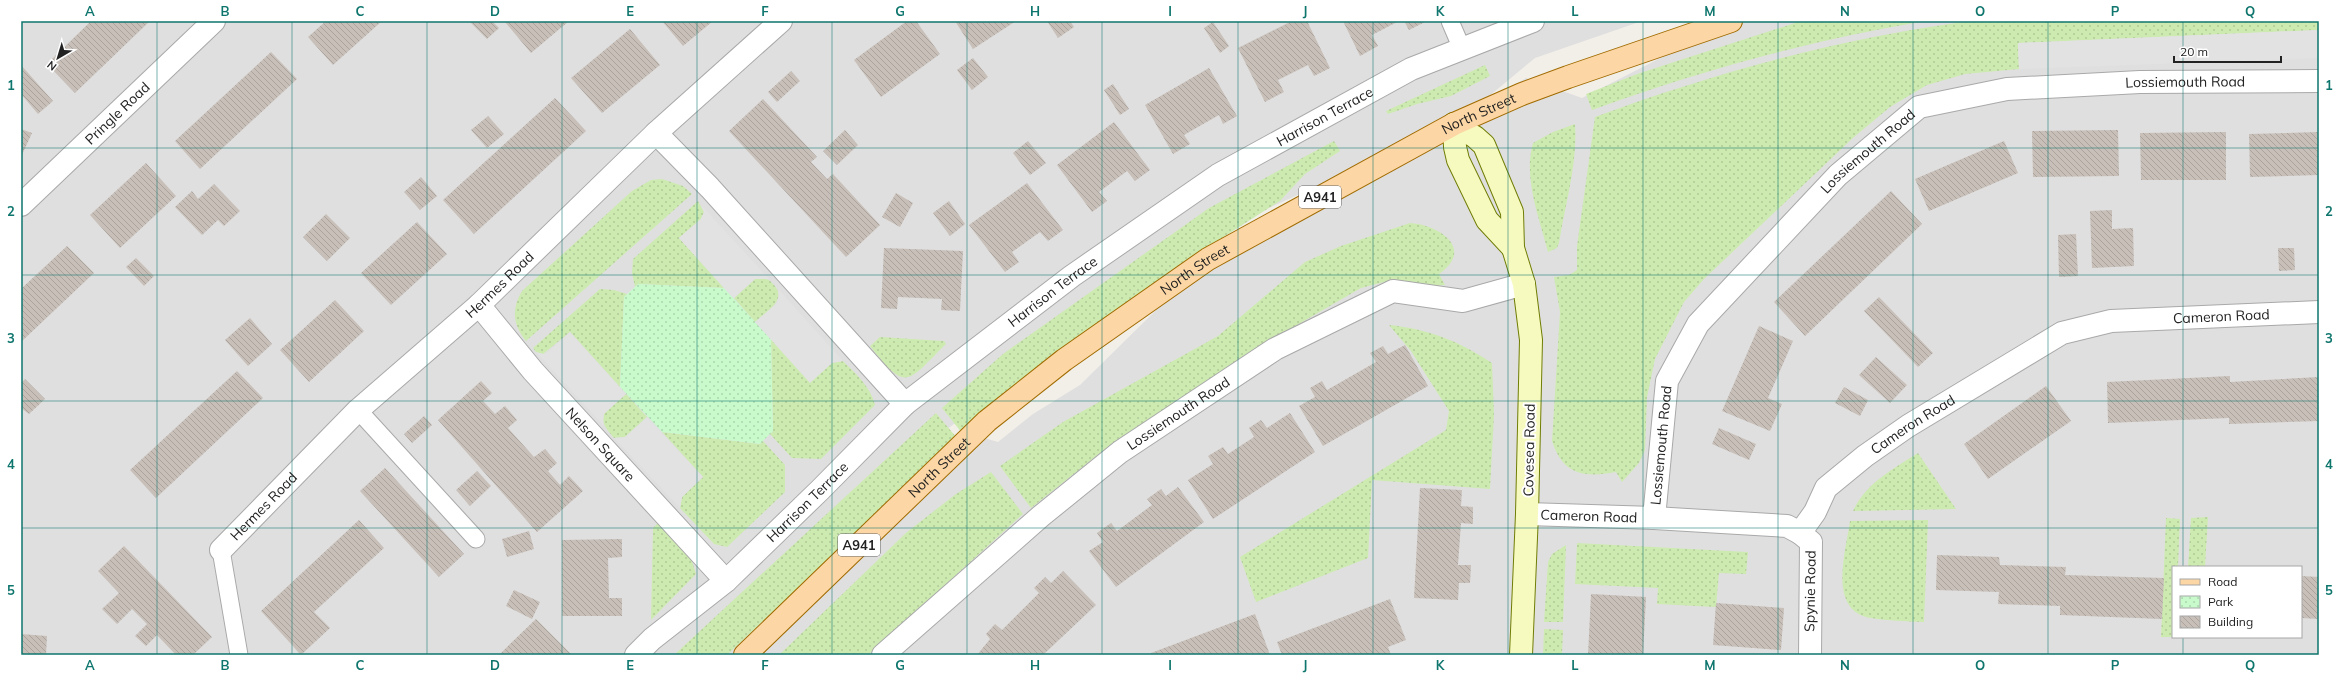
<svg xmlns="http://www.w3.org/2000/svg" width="2340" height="676" viewBox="0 0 2340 676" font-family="Mulish,sans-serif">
  <defs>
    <pattern id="grass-dots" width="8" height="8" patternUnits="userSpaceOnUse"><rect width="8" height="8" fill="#cdebb0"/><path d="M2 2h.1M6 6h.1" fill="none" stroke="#b0c997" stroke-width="1.8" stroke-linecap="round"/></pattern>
    <pattern id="park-dots" width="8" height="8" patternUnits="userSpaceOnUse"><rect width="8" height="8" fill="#c8facc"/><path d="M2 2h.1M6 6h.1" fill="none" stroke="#acd6af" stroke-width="1.8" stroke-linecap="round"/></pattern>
    <pattern id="building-back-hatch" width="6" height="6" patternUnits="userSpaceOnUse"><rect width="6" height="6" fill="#c7bfb8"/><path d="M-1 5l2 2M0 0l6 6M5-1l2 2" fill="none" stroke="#aba49e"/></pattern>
  </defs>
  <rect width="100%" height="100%" fill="#f2efe9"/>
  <path fill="#e0dfdf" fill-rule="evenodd" d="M21,21h1621l-107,37 -76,63 67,-43 56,20 151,-77h586v634h-2298zM1452,125l-75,55 -169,79 -128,126 -47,29 -35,28 -24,-7 -193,184 165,-189 252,-190zM2173,567h128v70h-128z"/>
  <g fill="url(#grass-dots)">
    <path d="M1801,21h124c-113,19 -225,50 -333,89l-6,-16 51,-20z"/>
    <path d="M1970,21h349v9l-301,13 1,26 -54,5 -38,11 -37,22 -36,30 -150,142 -20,23 -29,57 -8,38 -2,53 -6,13 -17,19 -6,-10c-32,6 -53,3 -64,-31l8,-129 -6,-35 15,-2 8,-5v-24l18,-129c122,-45 247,-79 375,-96z"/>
    <polygon points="1485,65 1490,76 1451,96 1417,104 1388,114 1386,111"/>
    <path d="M1575,124c3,38 -10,81 -16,119l-2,5 -9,4c-9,-35 -25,-74 -15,-109l20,-11z"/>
    <polygon points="1334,141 1340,151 1305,174 1280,201 1225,236 1098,323 962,433 942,408 1003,354 1209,208"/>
    <path d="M662,179l21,7 9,8 -166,147c-13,-16 -15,-32 -4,-50l110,-100 19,-11z"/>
    <polygon points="698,201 704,212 701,219 679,238 724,288 638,284 635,287 632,273 633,259"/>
    <path d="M1410,223c30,2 65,26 29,51l6,11 -16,1 -22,-5h-19l-27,7 -90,52 -157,102 -83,66 -31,-42 63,-44 155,-86 87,-74 36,-16z"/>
    <path d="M761,278c7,1 9,2 13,7 14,15 -9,28 -19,37l-21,-24 21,-19z"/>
    <polygon points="600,289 614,290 627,294 624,297 620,387 570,332 543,354 536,352 533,348"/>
    <path d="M1389,325c39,4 70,16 103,38l2,52 -4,74 -118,-9 -4,78 -112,44 -16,-45 206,-127 3,-19 -38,-60z"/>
    <path d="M880,337l64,4 2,3c-39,38 -39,50 -76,2z"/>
    <path d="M771,339l39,43 22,-19 11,-2c14,14 27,25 32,44l-54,54 -29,-1 -22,-24 3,-3z"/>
    <path d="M626,394l21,23 -22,20 -11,1c-22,-25 -8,-26 12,-44z"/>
    <polygon points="936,413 957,438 727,655 674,655"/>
    <polygon points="662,432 760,444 763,441 785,465 785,492 727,547 714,544 680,508 682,497 703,477"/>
    <path d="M1918,453l38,56 -103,2c13,-28 40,-42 65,-58z"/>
    <polygon points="991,472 1023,514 868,655 779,655 907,532 956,494"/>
    <polygon points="2208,517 2205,567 2188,567 2191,518"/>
    <polygon points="2166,518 2180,519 2178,567 2173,567 2173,637 2161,637"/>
    <path d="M1928,520l-4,102c-18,-1 -36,-1 -53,-4 -44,-7 -25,-67 -21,-97z"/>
    <polygon points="659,522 691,558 696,574 651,620 653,528"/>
    <polygon points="1577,543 1748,552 1746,574 1719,573 1716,607 1657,604 1658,588 1575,584"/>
    <polygon points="1566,545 1563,622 1544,622 1548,562 1552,554"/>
    <polygon points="1544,629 1563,630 1562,655 1543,655"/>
  </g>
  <polygon fill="url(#park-dots)" points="638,284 724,288 771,339 773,431 760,444 662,432 620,387 624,297"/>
  <g fill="#e2e2e2">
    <polygon points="2319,30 2319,58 2019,69 2018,43"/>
    <polygon points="701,205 769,279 755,279 734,298 724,288 679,238 701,219 704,212"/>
    <polygon points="778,289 843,361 832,363 810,383 755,322 777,303 779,297"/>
    <polygon points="570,332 626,394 604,414 603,425 536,352 543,354 548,352"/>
    <polygon points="647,417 703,477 682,497 680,508 614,438 625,437"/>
  </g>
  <g fill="url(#building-back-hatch)">
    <polygon points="91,21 150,21 75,93 47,64"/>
    <polygon points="326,21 382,21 333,65 308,37"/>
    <polygon points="469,21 492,21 499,28 487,39"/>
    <polygon points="506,21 569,21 531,53 505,22"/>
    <polygon points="662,21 713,21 683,46"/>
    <polygon points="907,21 916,21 940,54 881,97 854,60"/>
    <polygon points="955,21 1016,21 973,49"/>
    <polygon points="1047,21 1070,21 1074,27 1058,38"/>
    <polygon points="1292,21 1307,21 1330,68 1314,76 1308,65 1278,80 1284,92 1265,102 1238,48"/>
    <polygon points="1343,21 1399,21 1372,35 1378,46 1360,56"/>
    <polygon points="1404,21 1424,21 1425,22 1409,30"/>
    <polygon points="1213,22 1229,46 1220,53 1204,28"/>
    <polygon points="630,29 660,65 602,113 571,78"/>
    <polygon points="271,52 297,79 200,169 175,141"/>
    <polygon points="973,58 988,77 972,90 957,70"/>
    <polygon points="21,65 53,101 38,114 21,94"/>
    <polygon points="1209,68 1237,116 1223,124 1219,115 1184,135 1190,144 1173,154 1145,105"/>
    <polygon points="791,71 800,81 777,102 768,92"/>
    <polygon points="1113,84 1129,109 1120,115 1104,90"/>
    <polygon points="555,98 586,131 474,234 443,200"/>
    <polygon points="763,99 817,157 811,162 827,179 833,174 880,225 846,257 729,131"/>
    <polygon points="488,116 504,134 487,148 471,130"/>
    <polygon points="1114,122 1150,170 1135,181 1127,171 1099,192 1107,201 1092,212 1057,165"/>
    <polygon points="21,129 32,133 21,157"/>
    <polygon points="845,130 858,145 837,165 823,151"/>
    <polygon points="2118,130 2119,176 2033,177 2032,131"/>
    <polygon points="2226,132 2226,180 2141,180 2140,133"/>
    <polygon points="2319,132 2319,175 2250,177 2249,134"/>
    <polygon points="1028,141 1046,163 1030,175 1013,153"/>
    <polygon points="2004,141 2018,173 1929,211 1915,179"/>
    <polygon points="146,163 176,196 120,248 90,215"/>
    <polygon points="421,177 437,196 420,210 404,192"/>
    <polygon points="1027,183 1063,230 1048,241 1040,232 1012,252 1019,262 1005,272 969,225"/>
    <polygon points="214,184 240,211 224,226 218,220 202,235 175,207 192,191 198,199"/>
    <polygon points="1891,191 1922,224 1805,336 1774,302"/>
    <polygon points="896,193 913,203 900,227 882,217"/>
    <polygon points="949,201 965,224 950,236 933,213"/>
    <polygon points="2112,210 2112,229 2133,228 2134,266 2092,268 2090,211"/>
    <polygon points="326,214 350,238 327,261 303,237"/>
    <polygon points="417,222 447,254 391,305 361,273"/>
    <polygon points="2076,234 2078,276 2059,277 2058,235"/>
    <polygon points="67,246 94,273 21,342 21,289"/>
    <polygon points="884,248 963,251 960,311 941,310 942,299 898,297 897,309 881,308"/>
    <polygon points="2278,248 2294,248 2295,270 2279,271"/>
    <polygon points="136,258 154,276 144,286 126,267"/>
    <polygon points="1879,297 1933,353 1918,367 1864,311"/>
    <polygon points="335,300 364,331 309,382 280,350"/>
    <polygon points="250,318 272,344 248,366 225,340"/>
    <polygon points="1759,326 1793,341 1768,398 1782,404 1770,431 1722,411"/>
    <polygon points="1405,345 1428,386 1323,446 1299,406 1315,397 1310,388 1322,381 1327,390 1376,362 1370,353 1383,346 1388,354"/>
    <polygon points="1876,357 1907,385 1890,403 1859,375"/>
    <polygon points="237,371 263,398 156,498 130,470"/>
    <polygon points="2230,376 2230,382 2319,377 2319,421 2229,424 2229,418 2108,423 2107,382"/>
    <polygon points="25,379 45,399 29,414 21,408 21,383"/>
    <polygon points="481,381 492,393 483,401 495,414 505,406 517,420 508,428 534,457 545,449 557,463 548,471 560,485 569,476 583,491 537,532 438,420"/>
    <polygon points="2046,386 2071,421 1988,479 1964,444"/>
    <polygon points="1844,387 1868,400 1860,416 1835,403"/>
    <polygon points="1290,413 1315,452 1213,519 1188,480 1213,464 1208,456 1223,447 1228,454 1254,437 1249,428 1261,420 1267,428"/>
    <polygon points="424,416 432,425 412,443 404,434"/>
    <polygon points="1719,428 1756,444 1749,460 1712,444"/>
    <polygon points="385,468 464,554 439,577 360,491"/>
    <polygon points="477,471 491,486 470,506 456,490"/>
    <polygon points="1178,487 1204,522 1116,587 1089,551 1103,542 1097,533 1111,523 1117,531 1152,505 1147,499 1161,489 1166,496"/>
    <polygon points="1420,488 1462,490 1461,506 1473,507 1473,524 1461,523 1458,565 1471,565 1470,583 1459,583 1458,600 1414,598"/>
    <polygon points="359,520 384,548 314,612 330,628 301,655 261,611"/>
    <polygon points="529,531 534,549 507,557 502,539"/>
    <polygon points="622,539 622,557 608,558 609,598 622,598 622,616 562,616 562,540"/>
    <polygon points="124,546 212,637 193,655 176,655 157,635 146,646 135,636 147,624 132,609 117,624 102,609 119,593 98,571"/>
    <polygon points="1937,555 1999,557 2000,565 2066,567 2065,575 2164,578 2162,619 2060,615 2060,606 1998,604 1999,592 1936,590"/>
    <polygon points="1063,571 1096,605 1043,655 977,655 990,639 986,634 995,624 1002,630 1039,593 1034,588 1045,577 1051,583"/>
    <polygon points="2301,576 2319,577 2319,619 2301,618"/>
    <polygon points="514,590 540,602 532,619 506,606"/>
    <polygon points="1591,594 1646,597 1643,655 1588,655"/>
    <polygon points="1390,599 1406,640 1388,647 1391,655 1282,655 1277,642"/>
    <polygon points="1716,603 1784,608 1781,650 1713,645"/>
    <polygon points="1255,614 1270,655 1151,655 1151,653"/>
    <polygon points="536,619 572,655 499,655 511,643"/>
    <polygon points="21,634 47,636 46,655 21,655"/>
  </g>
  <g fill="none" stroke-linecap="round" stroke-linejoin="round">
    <g stroke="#a9a9a9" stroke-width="19">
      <g id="lane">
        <polyline points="1450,21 1462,49"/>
        <polyline points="358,410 476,539"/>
        <polyline points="221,550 239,655"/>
      </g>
    </g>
    <g stroke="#a9a9a9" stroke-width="24">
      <g id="street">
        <polyline points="656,133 710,188 905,404"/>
        <path id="s1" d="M21,205l193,-184"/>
        <path id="s2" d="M479,305l54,66 193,210"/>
        <path id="s3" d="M1527,514l127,4 133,8 13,7 15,-21 11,-24 39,-32 43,-30 154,-93 49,-12 208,-9"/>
        <path id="s4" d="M1654,518l13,-137 31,-57 140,-149 81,-68 88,-18 133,-7 179,-1"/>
        <polyline points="1800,533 1811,542 1810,655"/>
        <path id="s5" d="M221,550l137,-140 121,-105 177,-172 125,-112"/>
        <path id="s6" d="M636,655l16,-16 74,-58 94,-91 85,-86 167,-128 146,-101 193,-106 122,-48"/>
        <path id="s7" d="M883,655l158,-139 79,-64 155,-103 118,-58 70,10 61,-17"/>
      </g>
    </g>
    <g stroke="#707d05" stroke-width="24">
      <g id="secondary">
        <polyline points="1454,124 1475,137 1484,145 1512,212 1513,248 1524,284 1531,340 1527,514 1521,655"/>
        <polyline points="1454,124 1455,147 1458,160 1487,220 1513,248"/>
      </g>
    </g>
    <g stroke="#a06b00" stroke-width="24">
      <g id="primary">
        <path id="s8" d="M745,655l242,-234 77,-61 144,-101 246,-135 68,-30 46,-17 163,-56"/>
      </g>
    </g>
    <use href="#lane" stroke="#fff" stroke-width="17"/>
    <use href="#street" stroke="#fff" stroke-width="22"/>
    <use href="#secondary" stroke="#f7fabf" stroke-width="22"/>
    <use href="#primary" stroke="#fcd6a4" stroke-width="22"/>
  </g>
  <path fill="none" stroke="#0f766e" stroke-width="1" stroke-opacity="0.55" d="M157,21v634M292,21v634M427,21v634M562,21v634M697,21v634M832,21v634M967,21v634M1102,21v634M1238,21v634M1373,21v634M1508,21v634M1643,21v634M1778,21v634M1913,21v634M2048,21v634M2183,21v546M21,148h2298M21,275h2298M21,401h2298M21,528h2298M2183,637v18"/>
  <g text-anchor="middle" stroke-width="4" stroke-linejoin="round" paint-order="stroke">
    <g fill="#fff" stroke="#646464" stroke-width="1">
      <rect x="1299" y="186" width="42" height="22" rx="3"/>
      <rect x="838" y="534" width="42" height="22" rx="3"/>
    </g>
    <g font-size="13" font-weight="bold" fill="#222">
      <text x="1320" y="202">A941</text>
      <text x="859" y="550">A941</text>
    </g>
    <g font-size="14" fill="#222" stroke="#fff">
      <text dy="5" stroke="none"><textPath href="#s4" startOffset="781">Lossiemouth Road</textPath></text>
      <text dy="5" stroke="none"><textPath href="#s1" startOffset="133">Pringle Road</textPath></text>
      <text dy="5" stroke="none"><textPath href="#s8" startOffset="918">North Street</textPath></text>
      <text dy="5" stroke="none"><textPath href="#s6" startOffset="878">Harrison Terrace</textPath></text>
      <text dy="5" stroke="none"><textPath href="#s4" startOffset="445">Lossiemouth Road</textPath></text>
      <text dy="5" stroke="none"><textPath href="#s8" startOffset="594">North Street</textPath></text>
      <text dy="5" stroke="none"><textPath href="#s5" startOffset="385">Hermes Road</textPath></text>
      <text dy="5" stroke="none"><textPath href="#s6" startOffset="554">Harrison Terrace</textPath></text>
      <text dy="5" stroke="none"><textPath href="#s3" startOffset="771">Cameron Road</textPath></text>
      <text dy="5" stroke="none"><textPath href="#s7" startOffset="382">Lossiemouth Road</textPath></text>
      <text dy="5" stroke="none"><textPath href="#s3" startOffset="435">Cameron Road</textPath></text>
      <text dy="5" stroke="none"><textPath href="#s2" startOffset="185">Nelson Square</textPath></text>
      <text dy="5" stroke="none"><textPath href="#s4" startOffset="73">Lossiemouth Road</textPath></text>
      <text transform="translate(1529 450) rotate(-89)" y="5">Covesea Road</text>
      <text dy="5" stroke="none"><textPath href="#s8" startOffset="270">North Street</textPath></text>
      <text dy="5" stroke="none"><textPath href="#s6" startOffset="230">Harrison Terrace</textPath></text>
      <text dy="5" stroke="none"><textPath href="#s5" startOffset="61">Hermes Road</textPath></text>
      <text dy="5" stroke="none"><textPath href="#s3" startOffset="62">Cameron Road</textPath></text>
      <text transform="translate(1810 591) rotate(-89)" y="5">Spynie Road</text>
    </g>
  </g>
  <rect width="2340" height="676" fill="none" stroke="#ffffff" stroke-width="44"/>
  <rect x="2172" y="566" width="130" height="72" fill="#ffffff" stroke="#a7a7a7"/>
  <rect x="2180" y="579" width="20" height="6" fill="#fcd6a4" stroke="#a7a7a7"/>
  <text x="2208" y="586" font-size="12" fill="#222222">Road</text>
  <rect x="2180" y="596" width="20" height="12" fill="url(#park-dots)" stroke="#a7a7a7"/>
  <text x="2208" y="606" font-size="12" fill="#222222">Park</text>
  <rect x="2180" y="616" width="20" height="12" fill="url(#building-back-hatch)" stroke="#a7a7a7"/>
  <text x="2208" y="626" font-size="12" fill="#222222">Building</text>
  <g transform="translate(58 58) rotate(218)" stroke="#ffffff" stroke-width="3" paint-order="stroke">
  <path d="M0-3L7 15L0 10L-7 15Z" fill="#222222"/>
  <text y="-6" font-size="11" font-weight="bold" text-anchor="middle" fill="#222222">N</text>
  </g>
  <path d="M2174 56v6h107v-6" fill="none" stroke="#222222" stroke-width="2"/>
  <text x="2180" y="56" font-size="12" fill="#222222" stroke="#ffffff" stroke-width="3" paint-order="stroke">20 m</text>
  <rect x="22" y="22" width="2296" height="632" fill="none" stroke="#0f766e" stroke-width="1.5"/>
  <g font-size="13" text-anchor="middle" font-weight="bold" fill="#0f766e">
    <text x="90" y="16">A</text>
    <text x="225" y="16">B</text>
    <text x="360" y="16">C</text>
    <text x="495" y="16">D</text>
    <text x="630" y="16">E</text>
    <text x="765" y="16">F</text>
    <text x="900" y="16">G</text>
    <text x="1035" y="16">H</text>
    <text x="1170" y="16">I</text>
    <text x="1305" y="16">J</text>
    <text x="1440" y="16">K</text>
    <text x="1575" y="16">L</text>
    <text x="1710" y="16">M</text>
    <text x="1845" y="16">N</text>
    <text x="1980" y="16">O</text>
    <text x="2115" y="16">P</text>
    <text x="2250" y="16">Q</text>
    <text x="11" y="90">1</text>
    <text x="2329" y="90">1</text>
    <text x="11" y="216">2</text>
    <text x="2329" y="216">2</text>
    <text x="11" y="343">3</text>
    <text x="2329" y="343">3</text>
    <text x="11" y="469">4</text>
    <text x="2329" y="469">4</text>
    <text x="11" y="595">5</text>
    <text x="2329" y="595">5</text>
    <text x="90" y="670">A</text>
    <text x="225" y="670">B</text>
    <text x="360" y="670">C</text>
    <text x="495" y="670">D</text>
    <text x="630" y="670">E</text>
    <text x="765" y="670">F</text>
    <text x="900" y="670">G</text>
    <text x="1035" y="670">H</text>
    <text x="1170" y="670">I</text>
    <text x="1305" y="670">J</text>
    <text x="1440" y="670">K</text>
    <text x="1575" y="670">L</text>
    <text x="1710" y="670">M</text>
    <text x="1845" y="670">N</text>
    <text x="1980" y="670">O</text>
    <text x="2115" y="670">P</text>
    <text x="2250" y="670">Q</text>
  </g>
</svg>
